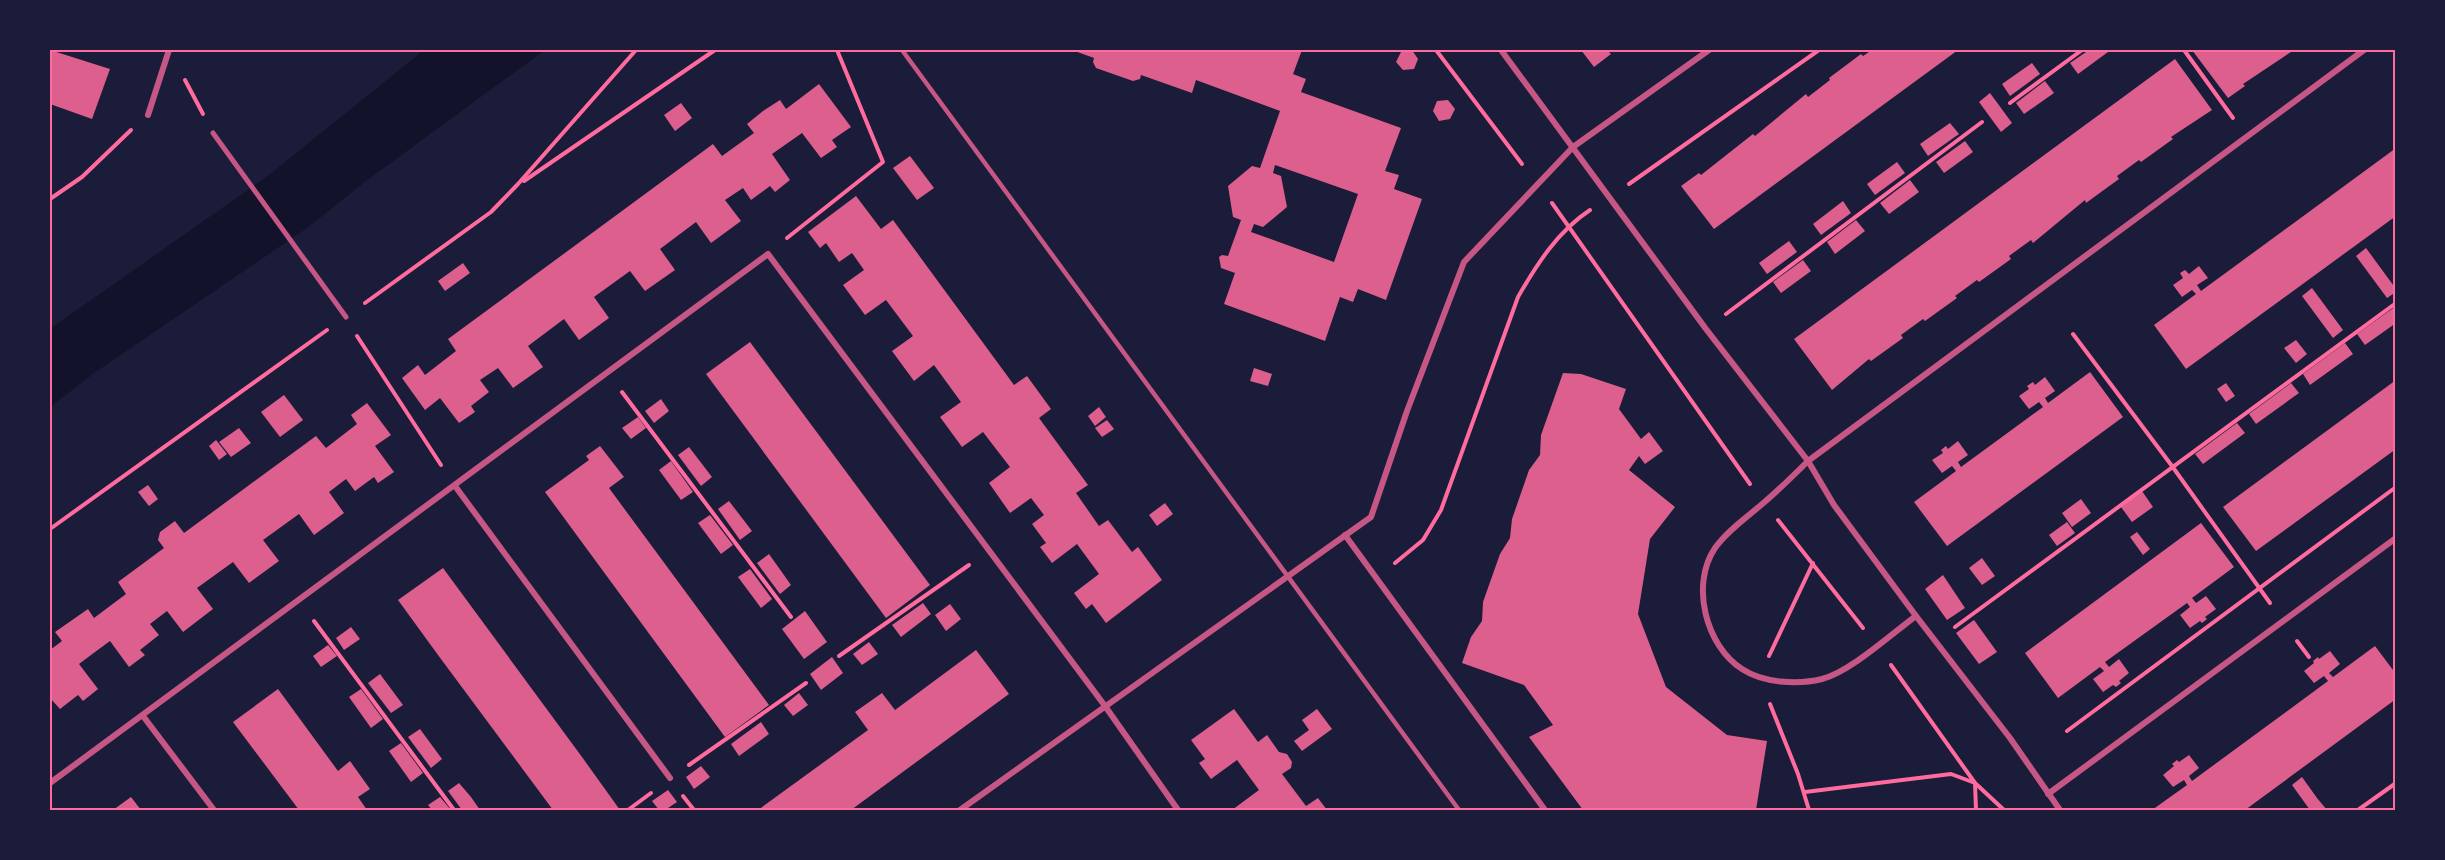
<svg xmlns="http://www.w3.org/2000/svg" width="2445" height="860" viewBox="0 0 2445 860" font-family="Raleway,sans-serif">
  <rect width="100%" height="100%" fill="#1b1b3a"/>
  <polygon fill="#12122b" points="424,50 545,50 366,181 307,228 94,373 50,407 50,329 269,175"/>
  <g fill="#dd5f8e" fill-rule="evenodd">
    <polygon points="50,50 110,69 92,119 50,104"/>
    <path d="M1072,50h230l-9,24 13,5 -5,13 100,36 -16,43 14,4 -5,14 28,10 -36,101 -28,-11 -5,13 -13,-5 -15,44 -101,-37 11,-31 -14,-5 -2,-11 3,-2 6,1 13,-36 -8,-3 -5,-31 24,-20 8,2 20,-57 -84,-31 -4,13 -51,-18 -1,4 -7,2 -37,-13 -3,-6 1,-4zM1275,165l83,29 -24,68 -83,-30 3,-8 9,3 24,-20 -6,-31 -8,-3z"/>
    <polygon points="1412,50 1418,59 1414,69 1403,70 1396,62 1401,52"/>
    <polygon points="1581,50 1612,50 1609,52 1611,54 1594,67"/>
    <polygon points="1872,50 1958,50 1714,229 1681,186 1699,173 1701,175 1753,134 1755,136 1806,94 1808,97 1830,80 1829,78 1861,54 1863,56"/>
    <polygon points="2089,50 2106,50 2108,52 2078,74 2070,63"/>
    <polygon points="2192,50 2294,50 2243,84 2245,86 2228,98"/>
    <polygon points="2175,59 2212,110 2171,137 2173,139 2141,162 2139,160 2117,176 2119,179 2086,203 2085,200 2033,243 2031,240 2009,256 2011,259 1979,282 1977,280 1955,296 1957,298 1925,321 1923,319 1901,335 1903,338 1871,361 1869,359 1832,390 1794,339"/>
    <polygon points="2032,63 2040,74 2010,96 2002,84"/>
    <polygon points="2045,81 2054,93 2024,114 2016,103"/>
    <polygon points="819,84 851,127 832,140 837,147 821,158 802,133 772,154 790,180 775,192 770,186 751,200 743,188 725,200 741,221 711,243 696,222 660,249 675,270 645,291 630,271 594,297 609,318 579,340 564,319 528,346 543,367 513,388 498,368 480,380 489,392 471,406 475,412 459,423 440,398 425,410 402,378 418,365 425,375 456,351 448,339 713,144 722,156 754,133 747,124 763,111 780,100 786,109"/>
    <polygon points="1990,93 2012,123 2001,132 1979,102"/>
    <polygon points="1448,100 1455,109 1450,119 1439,121 1433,111 1437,101"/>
    <polygon points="681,103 692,118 675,131 664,115"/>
    <polygon points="1950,123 1959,134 1928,156 1920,144"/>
    <polygon points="1965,141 1973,152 1944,173 1936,162"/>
    <polygon points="2396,148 2396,216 2186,369 2154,325 2196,294 2192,290 2182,297 2173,285 2183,278 2180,273 2185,270 2189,274 2199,266 2208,278 2197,285 2201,291"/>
    <polygon points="910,156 934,188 917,200 893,168"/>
    <polygon points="1897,162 1905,173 1875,195 1867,184"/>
    <polygon points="1910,180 1919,192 1889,214 1880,203"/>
    <polygon points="856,196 881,229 893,220 1014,385 1027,376 1051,409 1039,418 1088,485 1076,493 1099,526 1108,520 1132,552 1138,547 1162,580 1106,623 1092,604 1086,609 1074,593 1099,574 1077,544 1052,563 1040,547 1046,543 1032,524 1044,515 1031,498 1010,513 989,483 1010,467 996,449 983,432 962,447 940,417 961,402 934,365 914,381 892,351 913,336 886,300 865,315 843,285 864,270 852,253 839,262 826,243 820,248 808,232"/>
    <polygon points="1843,201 1851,213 1821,235 1813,224"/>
    <polygon points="1856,220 1865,231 1835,254 1827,242"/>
    <polygon points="1789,241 1797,252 1767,274 1759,263"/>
    <polygon points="2366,248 2396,289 2396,292 2387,298 2356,256"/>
    <polygon points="1803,260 1811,271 1781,293 1773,282"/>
    <polygon points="463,263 470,273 445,291 438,281"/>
    <polygon points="2312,288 2343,330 2333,338 2302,296"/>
    <polygon points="2396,306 2396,323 2365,345 2357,334"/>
    <polygon points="2296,340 2307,354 2296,363 2284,348"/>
    <polygon points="750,342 930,585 886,618 706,374"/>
    <polygon points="2345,343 2353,354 2310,385 2303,374"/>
    <polygon points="1254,368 1272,374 1268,386 1250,381"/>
    <polygon points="2090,372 2123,417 1947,546 1914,502 1956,471 1952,466 1942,473 1932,460 1943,453 1941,450 1946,446 1948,449 1958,441 1968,455 1958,462 1961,467 2043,407 2039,402 2029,409 2019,396 2029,389 2027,386 2033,382 2035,385 2045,377 2055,391 2045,398 2048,403"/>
    <polygon points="1563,373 1581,374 1626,389 1619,409 1641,439 1649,432 1663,451 1645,464 1639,456 1629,470 1675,507 1650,539 1638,614 1666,687 1727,735 1767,741 1756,810 1583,810 1529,737 1553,725 1524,685 1462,663 1471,637 1482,621 1483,602 1500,554 1510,538 1512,519 1529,470 1540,455 1541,435"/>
    <polygon points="2396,380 2396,449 2256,551 2223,507"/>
    <polygon points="2226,383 2235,396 2226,402 2217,389"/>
    <polygon points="2291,383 2299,393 2256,424 2249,414"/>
    <polygon points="284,395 303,420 280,437 261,412"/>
    <polygon points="661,399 669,411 654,423 645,411"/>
    <polygon points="367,403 391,435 375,446 394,472 378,483 374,477 355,491 346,479 329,492 344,513 314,535 299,514 263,540 279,561 249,583 233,562 197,588 213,609 183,632 167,611 150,624 159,635 140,650 145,655 129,667 110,641 95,652 79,664 98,689 83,701 78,695 60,709 50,698 50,650 62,641 55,632 88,609 94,618 126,594 118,582 164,548 158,540 160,532 175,521 184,533 316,436 326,448 357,424 351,415"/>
    <polygon points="1099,407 1106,417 1095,426 1088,416"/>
    <polygon points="638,417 646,428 631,439 622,428"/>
    <polygon points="1107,420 1114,429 1102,437 1095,428"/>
    <polygon points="2237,423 2245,433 2203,464 2195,454"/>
    <polygon points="239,428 251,443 231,457 219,442"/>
    <polygon points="216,440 227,454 219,460 209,446"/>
    <polygon points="600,446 624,477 609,488 769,705 725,737 545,492 589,460 586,456"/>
    <polygon points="689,447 712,477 701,486 678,455"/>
    <polygon points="671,461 693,492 681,500 659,470"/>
    <polygon points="148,485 158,499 149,506 138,492"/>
    <polygon points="2142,491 2153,507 2132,522 2121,507"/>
    <polygon points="2081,499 2091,513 2072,527 2062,513"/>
    <polygon points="729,501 752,531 740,540 718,509"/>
    <polygon points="1165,503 1173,514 1157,526 1149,515"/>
    <polygon points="710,515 733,545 721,554 698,523"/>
    <polygon points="2067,522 2075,533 2057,546 2049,535"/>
    <polygon points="2201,523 2234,567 2192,598 2196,603 2206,596 2216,609 2205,617 2207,619 2202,623 2200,621 2190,628 2180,615 2190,607 2187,603 2105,662 2109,667 2119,659 2129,673 2119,681 2121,683 2116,687 2113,685 2103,692 2093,679 2104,671 2100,667 2058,698 2025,653"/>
    <polygon points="2137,532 2150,549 2143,555 2130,537"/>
    <polygon points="769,554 791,585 780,594 757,563"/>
    <polygon points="1982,558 1995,576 1982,585 1969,568"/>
    <polygon points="443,568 582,757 620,810 553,810 438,655 398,600"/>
    <polygon points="750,569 772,599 761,608 738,577"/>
    <polygon points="1943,575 1965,608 1947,620 1925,589"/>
    <polygon points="923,603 931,614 901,637 892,625"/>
    <polygon points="950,604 961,619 946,631 935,615"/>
    <polygon points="805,611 827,642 804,659 782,629"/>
    <polygon points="1974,620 1997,652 1979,664 1956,633"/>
    <polygon points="351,627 360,639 344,650 336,638"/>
    <polygon points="869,642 878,654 862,665 853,654"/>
    <polygon points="328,645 337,656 321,667 313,656"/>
    <polygon points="2375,646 2396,674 2396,699 2245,810 2152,810 2187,785 2184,780 2173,787 2163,775 2174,766 2172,764 2177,760 2179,762 2189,755 2199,768 2189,776 2192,781 2328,681 2324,676 2314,683 2304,671 2314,663 2313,661 2318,657 2319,659 2330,651 2340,664 2329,673 2333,677"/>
    <polygon points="976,650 1009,694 851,810 758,810 868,730 855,712 882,693 895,710"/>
    <polygon points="832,657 843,673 821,690 810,674"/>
    <polygon points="380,674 403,705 391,713 368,683"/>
    <polygon points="278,689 338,771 350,761 370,789 358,797 367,810 299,810 233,722"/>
    <polygon points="361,689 383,719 371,728 349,697"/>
    <polygon points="799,693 808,705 793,716 784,705"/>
    <polygon points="1234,709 1258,742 1267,735 1279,752 1287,754 1292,762 1291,768 1282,774 1306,806 1318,798 1327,810 1232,810 1259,790 1237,760 1211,779 1199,763 1205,759 1191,740"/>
    <polygon points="1317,709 1332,729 1302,751 1294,741 1309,730 1302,720"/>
    <polygon points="761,722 769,734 739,756 731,744"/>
    <polygon points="420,729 442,759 431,768 408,737"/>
    <polygon points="401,743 423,773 411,782 389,751"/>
    <polygon points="701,766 710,777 694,789 686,777"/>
    <polygon points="2302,777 2317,798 2327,810 2310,810 2292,785"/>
    <polygon points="459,783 471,797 480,810 462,810 448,791"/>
    <polygon points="668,790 677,802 665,810 659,810 652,801"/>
    <polygon points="131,797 141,810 113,810"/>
    <polygon points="440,797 451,810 432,810 428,805"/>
  </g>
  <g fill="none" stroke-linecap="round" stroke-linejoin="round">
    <g stroke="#ff6b9d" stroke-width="4">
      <polyline points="1436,50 1522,164"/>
      <polyline points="2184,50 2233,118"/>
      <polyline points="185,80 203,114"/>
      <polyline points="2010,103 2082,50"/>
      <polyline points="524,181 715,50"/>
      <polyline points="1629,184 1819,50"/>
      <polyline points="50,199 82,177 131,130"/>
      <polyline points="1552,203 1750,484"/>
      <polyline points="787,238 883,162 837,50"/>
      <polyline points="365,303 491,212 518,184 636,50"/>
      <polyline points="1726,314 1982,122"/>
      <polyline points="2073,334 2172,466 2270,603"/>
      <polyline points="357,336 441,465"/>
      <polyline points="622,392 791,617"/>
      <polyline points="1778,520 1863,628"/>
      <polyline points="50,529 327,330"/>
      <path d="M1395,563l28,-23 18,-30 77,-213c19,-33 40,-66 72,-87"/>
      <polyline points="314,621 454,810"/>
      <polyline points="1955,627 2396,303"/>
      <polyline points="2297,641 2309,657"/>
      <polyline points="839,656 969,565"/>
      <polyline points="1769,656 1813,563"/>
      <polyline points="1891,665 1975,783 2004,810"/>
      <polyline points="1770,704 1798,774 1809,810"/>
      <polyline points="2067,731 2396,487"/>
      <polyline points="689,765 806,683"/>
      <polyline points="1805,792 1951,774 1975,783 1976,810"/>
      <polyline points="683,796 694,810"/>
      <polyline points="628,810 651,793"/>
      <polyline points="1969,810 1976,810"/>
      <polyline points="2358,810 2396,783"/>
    </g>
    <polyline stroke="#c65784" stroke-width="4.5" points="902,50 1459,810"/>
    <polyline stroke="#c65784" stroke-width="5" points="213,133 346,317"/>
    <g stroke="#c65784" stroke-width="6">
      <polyline points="1501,50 1706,329 1808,461 1834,505 1916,616 2010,738 2060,810"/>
      <polyline points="148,115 169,50"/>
      <polyline points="455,486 670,778"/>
      <polyline points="1345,535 1545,810"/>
      <path d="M1916,616c-26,19 -66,56 -94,63 -24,6 -59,4 -80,-10 -36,-23 -52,-84 -27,-121 12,-17 31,-30 46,-43 17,-14 32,-29 47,-44l556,-411"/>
      <polyline points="143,716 214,810"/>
      <polyline points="50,783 768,254 1105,706 1178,810"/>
      <polyline points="2048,794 2396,538"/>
      <polyline points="960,810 1371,517 1407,411 1464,262 1573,147 1709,50"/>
    </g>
  </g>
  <rect width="2445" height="860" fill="none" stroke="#1b1b3a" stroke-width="102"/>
  <rect x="51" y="51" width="2343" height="758" fill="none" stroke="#ff6b9d" stroke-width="2"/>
</svg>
